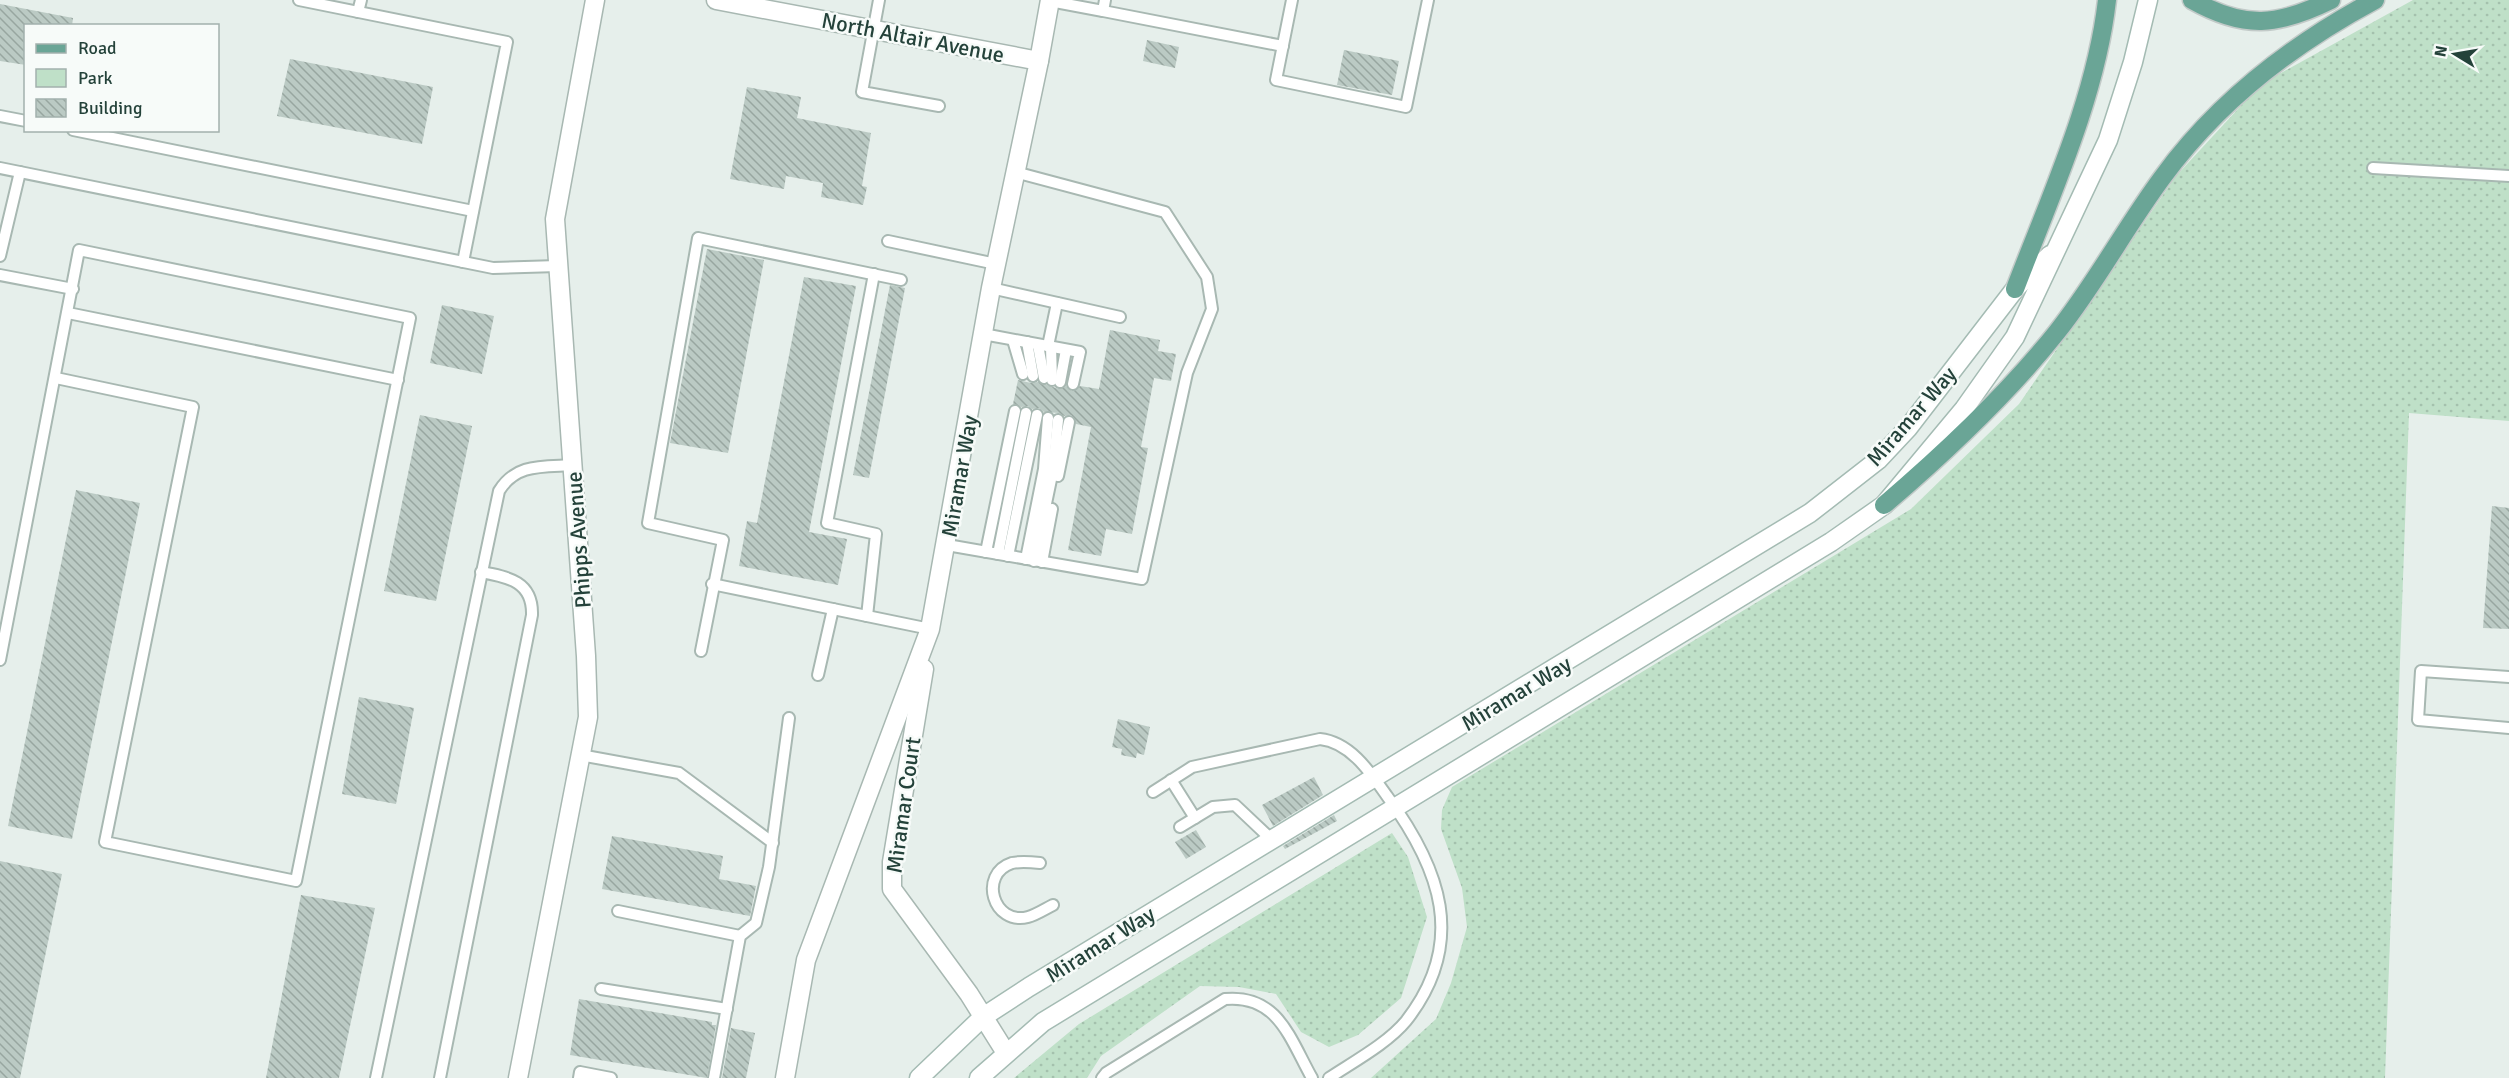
<svg xmlns="http://www.w3.org/2000/svg" width="2509" height="1078" viewBox="0 0 2509 1078" font-family="Signika,sans-serif">
  <defs>
    <pattern id="green-dots" width="8" height="8" patternUnits="userSpaceOnUse" patternTransform="scale(1.5)"><rect width="8" height="8" fill="#bfe0c8"/><path d="M2 2h.1M6 6h.1" fill="none" stroke="#a4c1ad" stroke-width="1.8" stroke-linecap="round"/></pattern>
    <pattern id="building-back-hatch" width="6" height="6" patternUnits="userSpaceOnUse" patternTransform="scale(1.5)"><rect width="6" height="6" fill="#bbcac4"/><path d="M-1 5l2 2M0 0l6 6M5-1l2 2" fill="none" stroke="#98a6a0"/></pattern>
  </defs>
  <rect width="100%" height="100%" fill="#e6efeb"/>
  <g fill="url(#green-dots)">
    <polygon points="2413,0 2509,0 2509,421 2409,413 2385,1078 1371,1078 1436,1019 1451,983 1467,927 1462,888 1441,829 1442,810 1452,787 1911,509 2019,404 2176,176 2261,84"/>
    <polygon points="1392,833 1408,857 1427,917 1401,998 1358,1035 1329,1047 1301,1032 1276,994 1239,987 1200,986 1101,1056 1087,1078 1014,1078 1079,1024"/>
  </g>
  <g fill="url(#building-back-hatch)">
    <polygon points="0,4 73,18 72,26 26,26 26,65 0,61"/>
    <polygon points="1147,40 1179,47 1175,68 1143,61"/>
    <polygon points="1344,50 1399,61 1392,95 1337,85"/>
    <polygon points="290,59 433,87 422,144 277,116"/>
    <polygon points="747,87 801,97 797,118 871,133 862,186 867,187 863,205 821,197 823,183 786,176 784,189 730,179"/>
    <polygon points="707,249 764,260 728,453 670,443"/>
    <polygon points="804,277 856,286 809,532 847,539 838,585 739,566 747,521 757,523"/>
    <polygon points="890,285 905,288 869,478 853,475"/>
    <polygon points="442,305 494,316 482,374 430,363"/>
    <polygon points="1110,330 1160,340 1158,351 1176,354 1171,381 1154,378 1141,447 1148,448 1132,534 1106,529 1101,556 1068,550 1091,427 1076,424 1071,415 1064,416 1059,413 1044,412 1039,408 1032,409 1028,406 1021,407 1013,404 1018,380 1031,383 1038,382 1059,389 1066,386 1072,391 1080,386 1099,389"/>
    <polygon points="420,415 472,426 436,601 384,591"/>
    <polygon points="76,490 140,503 72,839 8,826"/>
    <polygon points="2492,506 2509,508 2509,629 2483,628"/>
    <polygon points="359,697 414,708 396,804 342,794"/>
    <polygon points="1118,719 1150,727 1144,755 1137,753 1136,758 1121,755 1122,749 1112,747"/>
    <polygon points="1314,777 1323,795 1273,826 1262,805"/>
    <polygon points="1334,815 1337,821 1285,849 1283,846"/>
    <polygon points="1196,830 1206,847 1186,859 1175,842"/>
    <polygon points="612,836 723,856 719,879 756,886 750,916 602,889"/>
    <polygon points="0,861 62,874 20,1078 0,1078"/>
    <polygon points="301,895 375,908 339,1078 266,1078"/>
    <polygon points="579,999 712,1022 712,1025 716,1025 707,1078 570,1055"/>
    <polygon points="731,1028 755,1033 746,1078 722,1078"/>
  </g>
  <g fill="none" stroke-linecap="round" stroke-linejoin="round">
    <g stroke="#a8b8b2" stroke-width="14">
      <g id="service">
        <polyline points="299,0 507,42 463,262"/>
        <polyline points="879,0 862,92 939,106"/>
        <polyline points="1105,0 1103,11 1283,46"/>
        <polyline points="1292,0 1276,80 1406,107 1428,0"/>
        <polyline points="1050,1 1103,11"/>
        <polyline points="358,12 361,0"/>
        <polyline points="0,116 26,121"/>
        <polyline points="73,130 473,211"/>
        <polyline points="0,168 493,268 558,266"/>
        <polyline points="2373,168 2509,176"/>
        <polyline points="888,241 996,264"/>
        <polyline points="0,256 20,172"/>
        <polyline points="0,275 73,289"/>
        <polyline points="991,288 1120,317"/>
        <polyline points="68,313 398,380"/>
        <polyline points="983,334 1080,352 1073,384"/>
        <polyline points="1013,340 1023,374"/>
        <polyline points="1027,342 1033,376"/>
        <polyline points="1038,345 1044,378"/>
        <polyline points="1048,346 1057,303"/>
        <polyline points="1051,347 1052,380"/>
        <polyline points="1060,382 1066,350"/>
        <polyline points="1058,476 1069,422"/>
        <polyline points="947,545 1142,579 1187,373 1212,309 1207,277 1165,212 1015,172"/>
        <polyline points="986,552 1015,411"/>
        <polyline points="998,554 1026,413"/>
        <polyline points="1008,556 1037,415"/>
        <polyline points="1026,559 1044,469 1048,418"/>
        <polyline points="1034,561 1053,470 1058,420"/>
        <polyline points="1042,562 1052,509"/>
        <polyline points="712,584 930,629"/>
        <polyline points="867,616 876,534 827,523 874,274"/>
        <polyline points="701,651 723,540 648,523 698,238 901,280"/>
        <polyline points="0,660 79,250 410,318 296,881 105,842 193,407 56,378"/>
        <polyline points="818,675 833,609"/>
        <polyline points="2509,677 2421,671 2418,720 2509,728"/>
        <polyline points="580,755 679,773 773,843"/>
        <polyline points="1171,780 1195,818"/>
        <path d="M1153,792l39,-25 128,-28c30,3 50,33 67,57 53,72 81,146 19,225 -18,22 -53,41 -77,57"/>
        <polyline points="1180,827 1213,807 1235,805 1272,840"/>
        <path d="M1040,863c-9,-1 -19,-2 -28,0 -34,11 -19,63 16,54 8,-2 17,-8 25,-12"/>
        <polyline points="618,911 740,936"/>
        <polyline points="601,989 727,1009"/>
        <path d="M376,1078l123,-587c17,-28 44,-24 74,-26"/>
        <path d="M440,1078l92,-463c1,-33 -23,-38 -51,-43"/>
        <polyline points="579,1078 580,1072 611,1078"/>
        <polyline points="714,1078 740,936 756,923 769,867 789,718"/>
        <path d="M1102,1078l4,-5 119,-74c53,-5 65,40 87,79"/>
      </g>
    </g>
    <g stroke="#a8b8b2" stroke-width="21">
      <g id="minor">
        <polyline points="1039,61 1050,0"/>
        <polyline points="518,1078 588,717 586,656 555,219 595,0"/>
      </g>
    </g>
    <g stroke="#a8b8b2" stroke-width="21">
      <g id="tertiary">
        <polyline points="716,0 1039,61 991,288 930,629 806,960 785,1078"/>
        <polyline points="924,669 892,862 892,889 969,994 1006,1053"/>
      </g>
    </g>
    <g stroke="#a4bbb3" stroke-width="21">
      <g id="secondary">
        <polyline points="919,1078 983,1017 1029,987 1810,513 1878,460 1908,428 2015,289 2050,255"/>
        <polyline points="979,1078 1043,1022 1831,542 1884,505 1964,409 2015,337 2108,140 2133,62 2148,0"/>
      </g>
    </g>
    <g stroke="#c2cac8" stroke-width="21">
      <g id="primary">
        <path d="M2192,0c53,30 86,26 139,0"/>
        <path d="M2015,289c35,-92 81,-191 92,-289"/>
        <path d="M1884,505c62,-53 122,-109 173,-173 39,-49 68,-104 105,-154 56,-77 129,-133 213,-178"/>
      </g>
    </g>
    <use href="#service" stroke="#fff" stroke-width="10"/>
    <use href="#minor" stroke="#fff" stroke-width="18"/>
    <use href="#tertiary" stroke="#fff" stroke-width="18"/>
    <use href="#secondary" stroke="#fff" stroke-width="18"/>
    <use href="#primary" stroke="#6aa596" stroke-width="18"/>
  </g>
  <g text-anchor="middle" stroke-width="5" stroke-linejoin="round" paint-order="stroke">
    <g font-size="22" fill="#24423a" stroke="#f7fbf9">
      <text transform="translate(913 37) rotate(11)" y="8">North Altair Avenue</text>
      <text transform="translate(1911 416) rotate(-49)" y="8">Miramar Way</text>
      <text transform="translate(959 476) rotate(-80)" y="8">Miramar Way</text>
      <text transform="translate(578 540) rotate(-94)" y="8">Phipps Avenue</text>
      <text transform="translate(1516 693) rotate(-31)" y="8">Miramar Way</text>
      <text transform="translate(903 805) rotate(-82)" y="8">Miramar Court</text>
      <text transform="translate(1100 944) rotate(-32)" y="8">Miramar Way</text>
    </g>
  </g>
  <rect x="24" y="24" width="195" height="108" fill="#f7fbf9" stroke="#a3b1ad" stroke-width="1.5"/>
  <rect x="36" y="44" width="30" height="9" fill="#6aa596" stroke="#a3b1ad" stroke-width="1.5"/>
  <text x="78" y="54" font-size="18" fill="#24423a">Road</text>
  <rect x="36" y="69" width="30" height="18" fill="#bfe0c8" stroke="#a3b1ad" stroke-width="1.5"/>
  <text x="78" y="84" font-size="18" fill="#24423a">Park</text>
  <rect x="36" y="99" width="30" height="18" fill="url(#building-back-hatch)" stroke="#a3b1ad" stroke-width="1.5"/>
  <text x="78" y="114" font-size="18" fill="#24423a">Building</text>
  <g transform="translate(2455 54) rotate(281)" stroke="#f7fbf9" stroke-width="4.5" paint-order="stroke">
  <path d="M0-4.5L10 22L0 15L-10 22Z" fill="#24423a"/>
  <text y="-9" font-size="16" font-weight="bold" text-anchor="middle" fill="#24423a">N</text>
  </g>
</svg>
